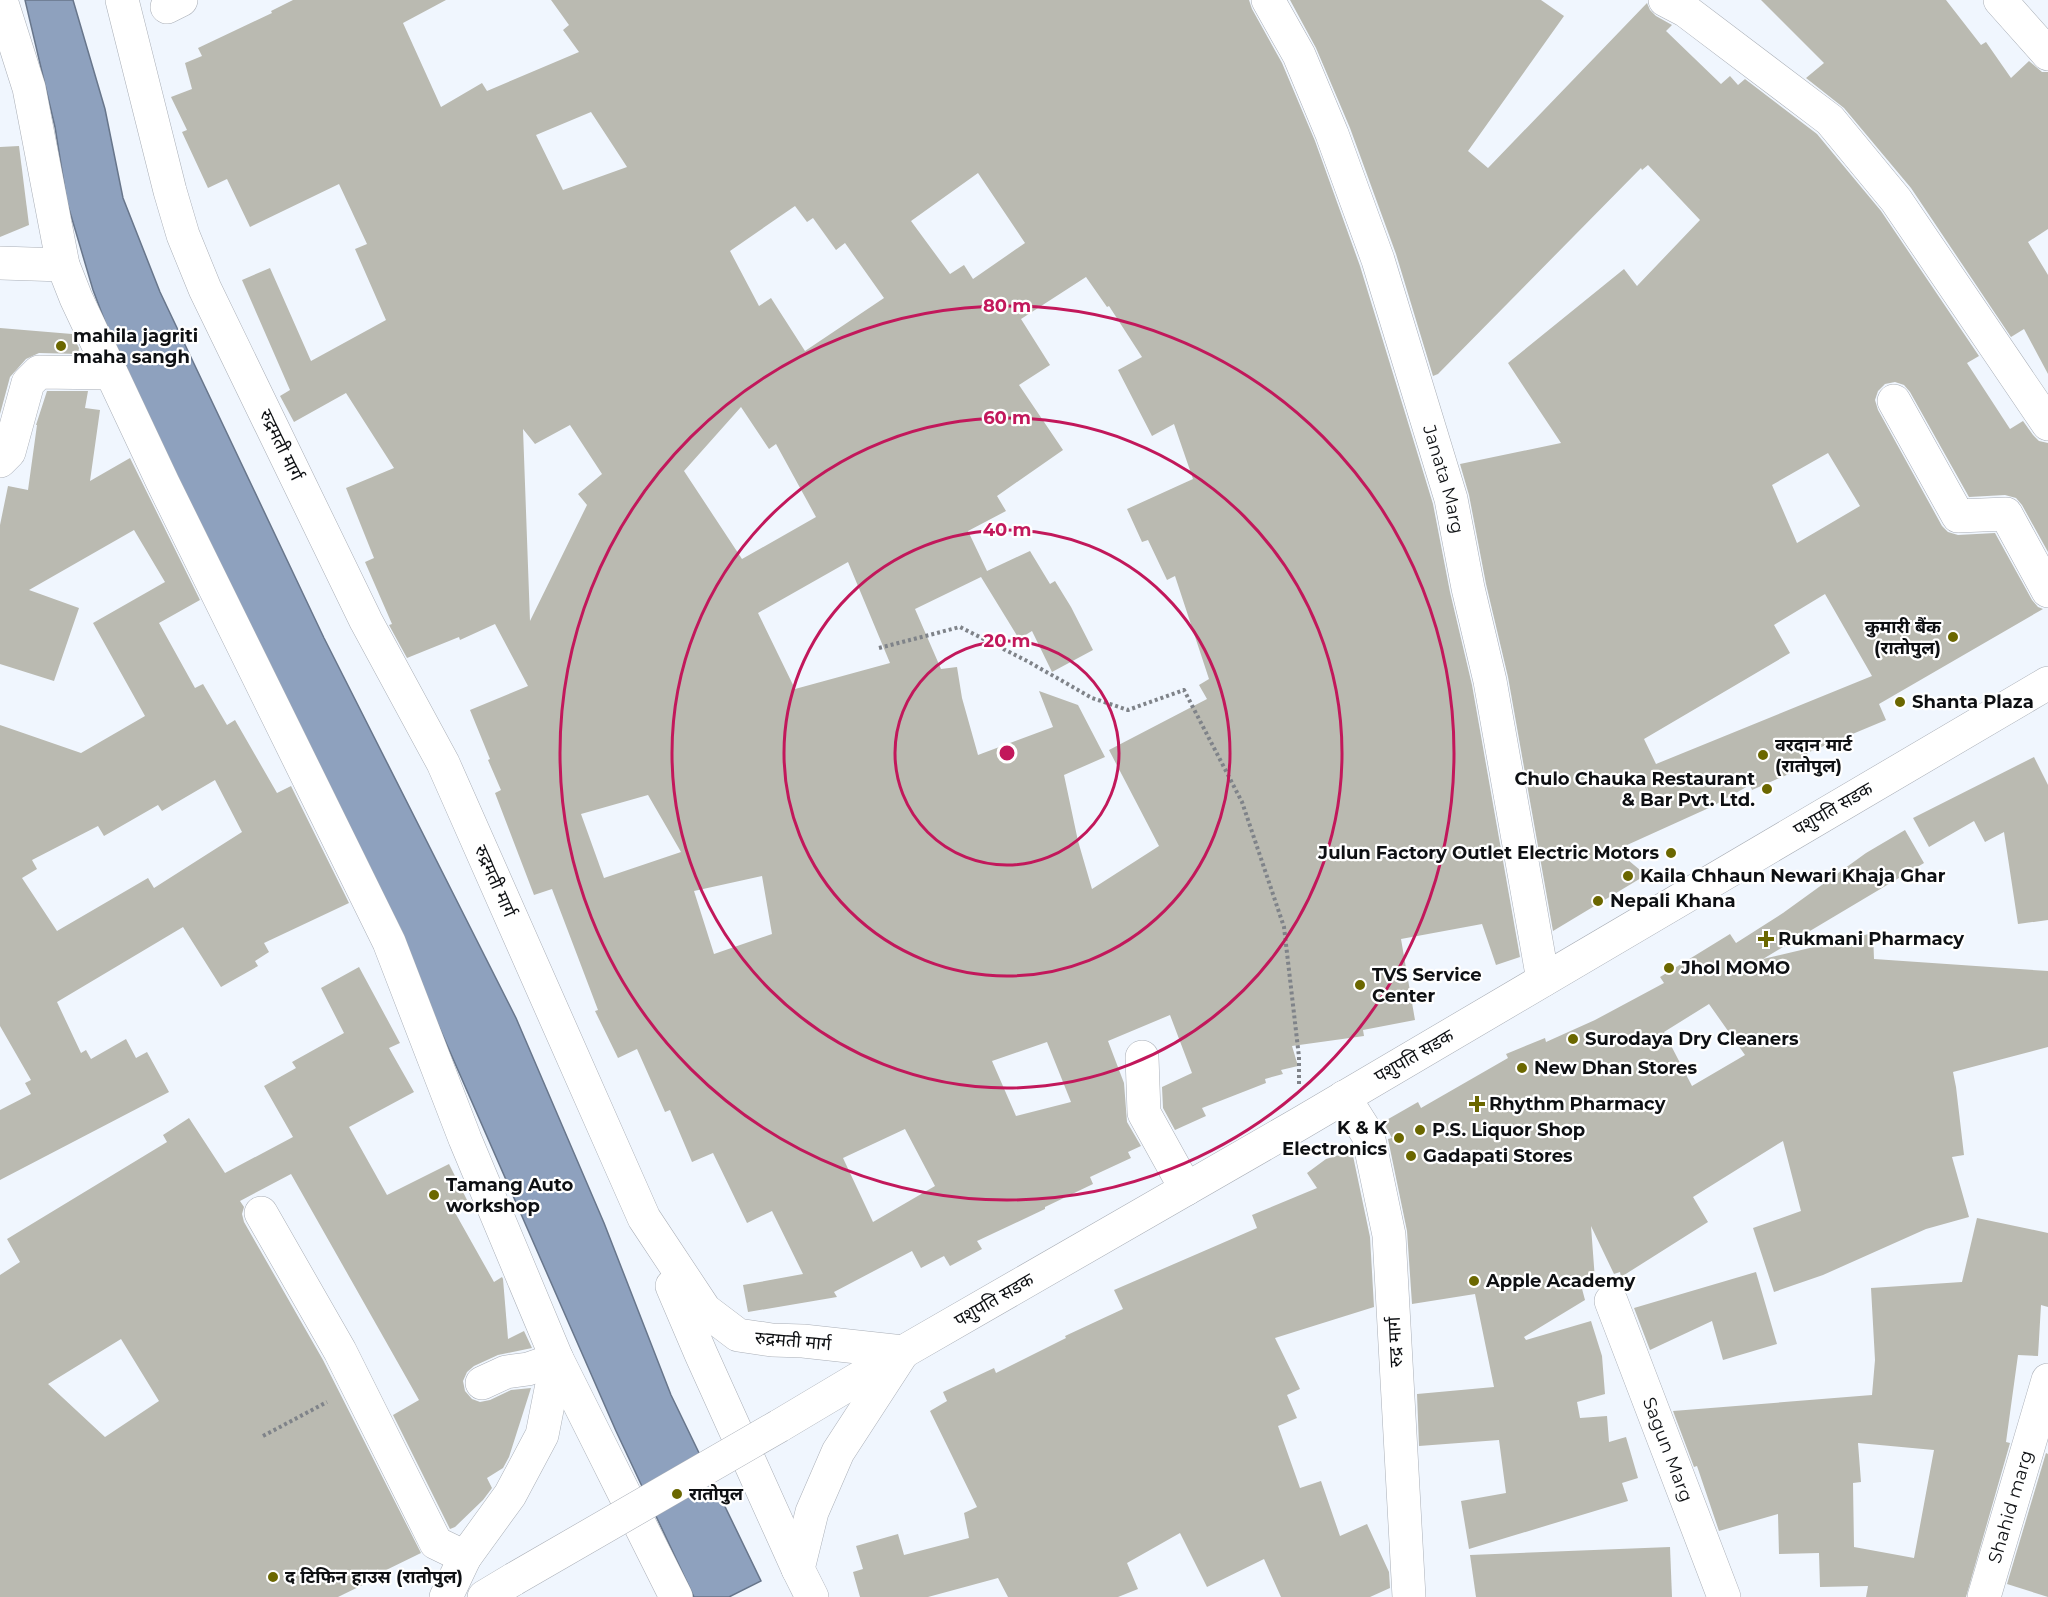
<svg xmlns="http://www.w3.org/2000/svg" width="2048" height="1597" viewBox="0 0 2048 1597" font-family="Montserrat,'Noto Sans Devanagari',sans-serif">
  <rect width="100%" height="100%" fill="#f0f6fe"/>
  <polygon fill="#8ea1be" stroke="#68768b" stroke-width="1.5" points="25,0 73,0 105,109 123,198 160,292 324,638 516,1018 604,1223 671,1395 761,1581 729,1597 694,1597 616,1431 380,892 120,361 93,290 67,202 55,127"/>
  <g fill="#babab1" fill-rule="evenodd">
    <path d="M293,0h153l-43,23 38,84 41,-24 5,8 92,-39 -16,-22 6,-5 -18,-25h698l3,9 30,54 33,78 45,125 73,238 17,88 22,93 48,272 -24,8 -14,-41 -81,15 14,81 -52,10 1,6 -72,10 6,20 -17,4 2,4 -18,5 1,4 -64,25 4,8 -31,14 -12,-22 -1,-21 30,-14 -22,-58 -62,26 16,42 3,39 14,24 -13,6 3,6 -41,19 3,7 -48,23v2l-68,32 5,8 -32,17 -6,-10 -23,12 -9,-17 -78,41 3,5 -89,15 -5,-27 60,-11 -31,-63 -25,12 -34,-70 -21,9 -22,-52 -5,2 -28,-63 -19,9 -23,-47 3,-1 -46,-121 -18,6 -39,-102 6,-3 -13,-30 2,-1 -20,-49 58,-24 -33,-62 -35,16 -1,-3 -52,21 -18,-33 3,-1 -27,-62 9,-4 -28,-70 48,-20 -48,-75 -52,29 -14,-26 10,-6 -48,-110 28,-12 41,93 75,-41 -31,-71 12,-5 -28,-60 -89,43 -23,-48 -19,9 -26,-56 5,-2 -16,-33 21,-8 -7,-26 17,-7 -4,-8 74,-35 -1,-2zM591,112l36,55 -64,23 -27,-55zM978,173l47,70 -52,36 -9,-14 -14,9 -39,-53zM795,206l12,16 6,-4 23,32 9,-7 39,55 -79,53 -34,-53 -12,8 -29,-55zM1086,277l21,30 2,-1 33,51 -24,13 34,66 22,-12 19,55 -66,30 15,33 6,-2 19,40 8,-4 34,103 -10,6 8,14 -98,51 50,96 -67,43 -14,-48 -14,-66 41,-18 -27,-52 -39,-14 14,36 -75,28 -16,-57 -5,-31 -16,2 -26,-60 66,-32 38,62 13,-8 20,41 41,-22 -22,-43 -16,-26 -5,3 -20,-33 -43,20 -19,-40 38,-20 -9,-15 66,-46 -44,-65 31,-20 -29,-46zM741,407l28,42 7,-5 40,73 -74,42 -58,-88zM570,425l32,49 -24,20 9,11 -57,116 -7,-192 12,15zM848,562l42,101 -95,26 -37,-76zM648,795l33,57 -77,26 -23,-64zM762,876l10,58 -58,20 -20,-63zM1047,1042l24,60 -55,14 -24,-55zM905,1129l30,57 -62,36 -30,-64z"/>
    <path d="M1290,0h251l23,16 -96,135 20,17 159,-165 3,7 6,6 16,9 -6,6 55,53 9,-8 8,9 7,-6 72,55 64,77 98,145 -12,7 43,66 13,-8 10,14 6,6 9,2v109l-26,-47 -6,-7 -11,-3 -36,2 -59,-105 -6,-7 -9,-3 -10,2 -7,7 -3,9 3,10 64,116 6,6 10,3 37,-2 37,67 6,7 5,2 -164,95 7,16 -79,33 5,11 -60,26 -2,-5 -39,22 -95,43 30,25 -93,56 -45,-254 -22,-93 -17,-89 -9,-31 101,-21 -53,-80 116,-94 13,17 63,-66 -52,-55 -6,5 -1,-2 -203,206 -5,2 -37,-122 -46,-126 -34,-80zM1828,453l32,53 -63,37 -25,-58zM1825,594l47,82 -216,88 -12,-25 146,-86 -16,-28z"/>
    <polygon points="1761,0 1946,0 1981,45 1986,42 2011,78 2029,61 2042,72 2048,72 2048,229 2028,242 2048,275 2048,374 2024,329 2011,337 1911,188 1844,108 1806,78 1824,63"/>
    <polygon points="19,146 29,225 0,237 0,147"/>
    <polygon points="0,328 72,334 79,348 78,354 39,353 26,359 10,377 0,414"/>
    <path d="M47,391h41l-3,17 15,2 -10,71 40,-23 70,142 -41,23 36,65 8,-4 24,41 8,-5 42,73 14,-7 58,117 -85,40 5,9 -14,9 3,5 -37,21 -38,-60 -126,75 24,51 5,-3 5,9 35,-20 10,19 11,-6 22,40 -169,88v-70l31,-16 -6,-11 6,-3 -31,-54v-301l81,28 64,-37 -52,-93 72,-41 -31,-52 -105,60 50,18 -25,73 -54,-17v-139l8,-39 20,4 9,-65h-1zM215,780l27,52 -88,56 -6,-10 -91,53 -35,-53 15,-9 -5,-9 66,-34 6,10 54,-31 4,6z"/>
    <polygon points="2034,757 2048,785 2048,920 2018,924 2004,832 1985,842 1974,821 1929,847 1913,818"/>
    <path d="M1905,830l19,33 -161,96 110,-26 1,26 174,12v76l-95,25 3,15 8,68 -12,2 17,60 -43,12 -103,46 -49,17 -21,-64 48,-17 -18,-70 -90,56 15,25 -87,55 -1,-5 -6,2 -23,-48 4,54 -14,5 4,15 -61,37 2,3 65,-19 11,35 3,38 -28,8 3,16 27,-2 2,26 17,-5 12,41 -16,5 6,18 -159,48 -8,-48 45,-8 -7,-53 -80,6 -2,-52 77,-7 -19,-93 -63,10 -5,-73 -19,-92 4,-1 -9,-16 35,-20 3,6 87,-50 -2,-4 39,-16 1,4 49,-22 69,-37 -4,-6 70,-43 6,9 47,-30 83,-60zM1709,1004l36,51 -53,31 -28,-54z"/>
    <path d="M359,967l41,76 -11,5 25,44 -65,35 38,68 62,-31 19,38 -15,7 41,73 8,-5 1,2 5,60 16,-8 8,17 -34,7 -24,11 -7,6 -4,9 2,10 7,8 8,3 10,-2 21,-10 20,-2 -22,69 -6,11 -16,10 5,10 -9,12 -28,27 -5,2 -57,-114 26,-15 -128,-226 -51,27 4,6 -2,7 2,8 79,138 98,193 -43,21 1,3 -41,20h-338v-322l20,-13 -13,-23 160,-97 -4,-7 26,-17 36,55 68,-36 -29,-51 32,-18 -4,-6 52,-29 -23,-45zM121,1339l38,62 -54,36 -57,-53z"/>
    <polygon points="1352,1151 1370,1237 1374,1307 1275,1338 1300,1389 1287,1395 1297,1418 1278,1426 1300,1488 1321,1481 1340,1536 1367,1524 1389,1572 1390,1588 1370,1597 1281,1597 1264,1559 1207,1587 1180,1533 1127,1563 1138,1589 1118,1597 1008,1597 998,1578 928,1597 860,1597 853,1572 863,1569 856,1546 898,1534 904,1555 969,1538 964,1513 977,1507 930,1411 947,1401 943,1392 994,1368 996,1373 1066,1338 1065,1336 1123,1309 1114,1290 1257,1228 1252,1215 1317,1188 1307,1173 1326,1159"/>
    <path d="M1977,1218l71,15v74l-7,-2 -3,51 -20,-1 -12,87 4,1 -44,154h-100l2,-11 -48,1 -1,-34 -40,1 -1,-40 -59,17 -22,-65 -3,1 -21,-56 199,-16 3,-35 -4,-72 91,-6zM1858,1443l76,7 -20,108 -60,-11 -1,-64 8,-1z"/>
    <polygon points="1756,1272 1777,1344 1723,1360 1712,1321 1650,1350 1634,1308"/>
    <polygon points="2046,1453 2048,1454 2048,1597 2007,1584"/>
    <polygon points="1670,1547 1672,1597 1476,1597 1470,1555"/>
  </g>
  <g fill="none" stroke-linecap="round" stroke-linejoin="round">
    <g stroke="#aaafb7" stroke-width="34">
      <g id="minor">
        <polyline points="1,0 29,88 63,265 76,298 163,483 389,942 465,1139 557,1359 542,1435 510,1495 465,1557 446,1597"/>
        <polyline points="122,0 170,191 183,235 205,289 366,621 443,763 644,1218 705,1310 738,1335 772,1340 803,1341 903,1352 838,1452 812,1512 798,1569 812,1597"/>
        <path id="s1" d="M1268,0l31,55 33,79 46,126 73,239 17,89 22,93 53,299"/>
        <polyline points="1665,0 1686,11 1830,120 1896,200 2048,424"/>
        <polyline points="2000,0 2048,54"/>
        <polyline points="167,7 181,0"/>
        <polyline points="0,263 63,265"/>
        <polyline points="1894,401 1958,516 2006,514 2048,591"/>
        <polyline points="0,461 9,452 28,383 39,372 111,373"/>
        <polyline points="1142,1057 1144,1113 1186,1189"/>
        <polyline points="1344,1097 1368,1135 1389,1235 1409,1597"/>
        <polyline points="261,1213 340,1351 436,1543 465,1557"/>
        <polyline points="672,1286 701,1354 798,1569"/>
        <path id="s2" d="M1611,1301l113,296"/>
        <polyline points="482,1383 506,1372 528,1369 557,1359 676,1597"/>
        <path id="s3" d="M1984,1597l64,-217"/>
      </g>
    </g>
    <g stroke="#aaafb7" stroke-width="34">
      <g id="major">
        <polyline points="779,1426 903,1352 1299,1124 2048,683"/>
        <polyline points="484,1597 514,1579"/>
      </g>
    </g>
    <g stroke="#7f8389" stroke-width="4" stroke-dasharray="3 3" stroke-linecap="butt">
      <polyline points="879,648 960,627 1029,662 1092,698 1128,710 1184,690 1242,802 1284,927 1299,1057 1299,1084"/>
      <polyline points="263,1436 327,1402"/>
    </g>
    <use href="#minor" stroke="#fff" stroke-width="33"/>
    <use href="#major" stroke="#fff" stroke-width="33"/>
    <g stroke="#aaafb7" stroke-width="34" stroke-linecap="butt">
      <polyline id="major-bridge" points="514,1579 779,1426"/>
    </g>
    <use href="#major-bridge" stroke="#fff" stroke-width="33"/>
  </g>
  <g fill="none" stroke="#c2185b" stroke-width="3">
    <circle cx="1007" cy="753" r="112"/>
    <circle cx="1007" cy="753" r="223"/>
    <circle cx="1007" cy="753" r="335"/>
    <circle cx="1007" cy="753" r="447"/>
  </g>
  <g fill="#6b6700" stroke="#fff" stroke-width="2">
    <circle cx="61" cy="346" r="6"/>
    <circle cx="1953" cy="637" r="6"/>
    <circle cx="1900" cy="702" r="6"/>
    <circle cx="1763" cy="755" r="6"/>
    <circle cx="1767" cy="789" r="6"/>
    <circle cx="1671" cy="853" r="6"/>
    <circle cx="1628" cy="876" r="6"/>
    <circle cx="1598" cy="901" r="6"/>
    <path d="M1763 930h6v6h6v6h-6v6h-6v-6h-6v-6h6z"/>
    <circle cx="1669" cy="968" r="6"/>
    <circle cx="1360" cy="985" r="6"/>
    <circle cx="1573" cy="1039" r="6"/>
    <circle cx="1522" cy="1068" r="6"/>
    <path d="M1474 1095h6v6h6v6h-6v6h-6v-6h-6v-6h6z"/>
    <circle cx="1420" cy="1130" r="6"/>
    <circle cx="1399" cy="1138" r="6"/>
    <circle cx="1411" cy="1156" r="6"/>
    <circle cx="434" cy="1195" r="6"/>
    <circle cx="1474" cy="1281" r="6"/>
    <circle cx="677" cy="1494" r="6"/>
    <circle cx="273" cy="1577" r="6"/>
  </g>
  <g text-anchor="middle" stroke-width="4.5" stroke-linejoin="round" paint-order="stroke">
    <g font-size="18" font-weight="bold" fill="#0e1013" stroke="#fff" text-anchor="start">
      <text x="73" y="342">mahila jagriti<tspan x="73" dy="21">maha sangh</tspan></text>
      <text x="1941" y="633" text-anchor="end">कुमारी बैंक<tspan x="1941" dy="21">(रातोपुल)</tspan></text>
      <text x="1912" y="708">Shanta Plaza</text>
      <text x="1775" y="751">वरदान मार्ट<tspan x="1775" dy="21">(रातोपुल)</tspan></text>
      <text x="1755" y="785" text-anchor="end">Chulo Chauka Restaurant<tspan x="1755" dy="21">&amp; Bar Pvt. Ltd.</tspan></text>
      <text x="1659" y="859" text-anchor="end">Julun Factory Outlet Electric Motors</text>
      <text x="1640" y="882">Kaila Chhaun Newari Khaja Ghar</text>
      <text x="1610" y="907">Nepali Khana</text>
      <text x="1778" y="945">Rukmani Pharmacy</text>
      <text x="1681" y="974">Jhol MOMO</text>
      <text x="1372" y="981">TVS Service<tspan x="1372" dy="21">Center</tspan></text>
      <text x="1585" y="1045">Surodaya Dry Cleaners</text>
      <text x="1534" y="1074">New Dhan Stores</text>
      <text x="1489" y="1110">Rhythm Pharmacy</text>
      <text x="1387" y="1134" text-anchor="end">K &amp; K<tspan x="1387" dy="21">Electronics</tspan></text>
      <text x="1432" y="1136">P.S. Liquor Shop</text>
      <text x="1423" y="1162">Gadapati Stores</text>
      <text x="446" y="1191">Tamang Auto<tspan x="446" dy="21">workshop</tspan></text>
      <text x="1486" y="1287">Apple Academy</text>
      <text x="689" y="1500">रातोपुल</text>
      <text x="285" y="1583">द टिफिन हाउस (रातोपुल)</text>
    </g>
    <g font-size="18" fill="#0e1013" stroke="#fff">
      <text transform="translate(281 445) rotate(64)" y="6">रुद्रमती मार्ग</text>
      <text dy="6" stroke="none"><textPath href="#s1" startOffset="512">Janata Marg</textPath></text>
      <text transform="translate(1833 809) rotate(-30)" y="6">पशुपति सडक</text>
      <text transform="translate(495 881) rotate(66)" y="6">रुद्रमती मार्ग</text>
      <text transform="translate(1414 1056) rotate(-30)" y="6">पशुपति सडक</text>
      <text transform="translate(994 1300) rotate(-30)" y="6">पशुपति सडक</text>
      <text transform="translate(793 1341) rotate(5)" y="6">रुद्रमती मार्ग</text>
      <text transform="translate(1395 1342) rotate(-93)" y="6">रुद्र मार्ग</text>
      <text dy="6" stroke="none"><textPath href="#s2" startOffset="159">Sagun Marg</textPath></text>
      <text dy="6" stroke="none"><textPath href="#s3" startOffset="94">Shahid marg</textPath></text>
    </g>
  </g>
  <circle cx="1007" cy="753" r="9" fill="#c2185b" stroke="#fff" stroke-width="3"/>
  <g font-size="18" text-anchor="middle" font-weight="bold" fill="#c2185b" stroke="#fff" stroke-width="4.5" stroke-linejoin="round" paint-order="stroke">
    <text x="1007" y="312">80 m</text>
    <text x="1007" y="424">60 m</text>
    <text x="1007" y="536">40 m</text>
    <text x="1007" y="647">20 m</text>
  </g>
</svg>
